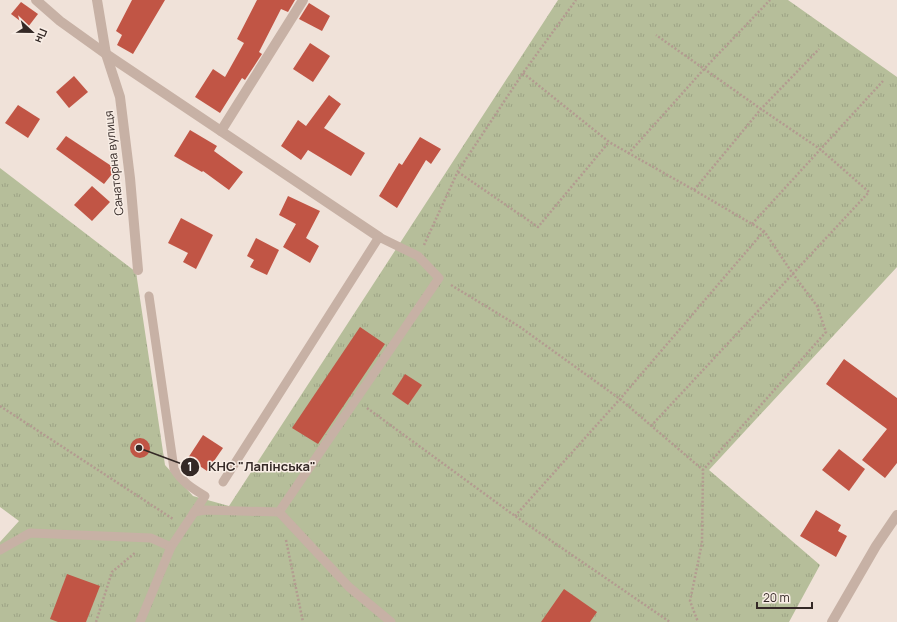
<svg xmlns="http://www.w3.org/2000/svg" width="897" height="622" viewBox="0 0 897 622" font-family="Manrope,sans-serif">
  <defs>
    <pattern id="park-tufts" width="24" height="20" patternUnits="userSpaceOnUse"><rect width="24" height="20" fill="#b6be9a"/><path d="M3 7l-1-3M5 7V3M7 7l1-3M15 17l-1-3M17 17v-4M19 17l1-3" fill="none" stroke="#9da385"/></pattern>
  </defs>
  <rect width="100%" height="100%" fill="#f0e2d9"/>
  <polygon fill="url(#park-tufts)" points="558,0 788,0 897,77 897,267 709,470 820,565 789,622 0,622 0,542 19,521 0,507 0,168 136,272 165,465 193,496 229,506"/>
  <g fill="#c15545">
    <polygon points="132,0 165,0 133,54 117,45 122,35 116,31"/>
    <polygon points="257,0 295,0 288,12 281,9 259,52 262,54 245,80 242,78 220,113 195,97 213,69 225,77 244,43 237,39"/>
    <polygon points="21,2 38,14 28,27 11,14"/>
    <polygon points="309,3 330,16 322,31 299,19"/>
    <polygon points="310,43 330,56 313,82 293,69"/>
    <polygon points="74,76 88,92 69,108 56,92"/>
    <polygon points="329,95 341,104 324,128 365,153 351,176 308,150 301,160 281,146 298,120 306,126"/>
    <polygon points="18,105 40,119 28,138 5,123"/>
    <polygon points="190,130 217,146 214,151 243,172 229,190 203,171 202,172 174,156"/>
    <polygon points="66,136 116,169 104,184 56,149"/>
    <polygon points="420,137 441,149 431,164 426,160 397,208 379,196 399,163 402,165"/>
    <polygon points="92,186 110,202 92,221 74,205"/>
    <polygon points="288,196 320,211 306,238 319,246 310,263 283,247 296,224 279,215"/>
    <polygon points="181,218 213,235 196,269 183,262 188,253 168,243"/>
    <polygon points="256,238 279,250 267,275 250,267 254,260 247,256"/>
    <polygon points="360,327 385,344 318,444 292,428"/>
    <polygon points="844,359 897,398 897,463 885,478 862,460 887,429 826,384"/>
    <polygon points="405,374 422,385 408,405 392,394"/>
    <polygon points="203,435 223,448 207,471 188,458"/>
    <circle cx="140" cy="448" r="10"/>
    <polygon points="839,449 865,469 849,491 822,470"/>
    <polygon points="816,510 841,525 838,531 847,536 836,557 800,536"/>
    <polygon points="67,574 100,586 86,622 58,622 50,619"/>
    <polygon points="564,589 597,612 590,622 541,622"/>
  </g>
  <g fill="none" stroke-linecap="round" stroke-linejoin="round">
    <g stroke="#b39b90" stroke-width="2.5" stroke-dasharray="2 2" stroke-linecap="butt">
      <polyline points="523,73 609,142 694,190 764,231 793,274 817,306 826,332 703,470 702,543 690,601 698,622"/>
      <polyline points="628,154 705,68 770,0"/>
      <polyline points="458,172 538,227 609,142"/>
      <polyline points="694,190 761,109 819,49"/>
      <polyline points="752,224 883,81"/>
      <polyline points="424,245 458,171 523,73 576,0"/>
      <polyline points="451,285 520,327 620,399 703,470"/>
      <polyline points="0,406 173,519"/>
      <polyline points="367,408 515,516 670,622"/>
      <polyline points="651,426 869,192 820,149 761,109 656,35"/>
      <polyline points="515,516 620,399 764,231"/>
      <polyline points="286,540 303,622"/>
      <polyline points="96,622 112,572 136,552"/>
    </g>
    <g stroke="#c7b1a5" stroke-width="9">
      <polyline points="194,512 205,510 279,512 439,278 418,256 379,237 223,482"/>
      <polyline points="279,512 349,587 391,622"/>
      <path d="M0,550l30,-17 121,5 20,9 34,-51c-13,-8 -23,-14 -31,-27l-25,-173"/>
      <polyline points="140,622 171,547"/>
    </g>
    <g stroke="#c7b1a5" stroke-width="10">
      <polyline points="36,0 60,21 106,54 379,237"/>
      <polyline points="97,0 106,54 120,97 130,178 138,270"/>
      <polyline points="221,131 303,0"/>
      <polyline points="832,622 876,546 897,515"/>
    </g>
  </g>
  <g text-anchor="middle" stroke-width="3" stroke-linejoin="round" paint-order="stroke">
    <g font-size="12" fill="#342926" stroke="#f8ede5">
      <text transform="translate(114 163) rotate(-96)" y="4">Санаторна вулиця</text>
    </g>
  </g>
  <path fill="none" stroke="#342926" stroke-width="1.5" d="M139 448L190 467"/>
  <g fill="#342926" stroke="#f8ede5" stroke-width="1.5">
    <circle cx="139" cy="448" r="4"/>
    <circle cx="190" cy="467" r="10"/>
  </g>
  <g font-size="12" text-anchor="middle" font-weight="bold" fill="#fff">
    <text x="190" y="471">1</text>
  </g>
  <g font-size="13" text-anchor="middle" font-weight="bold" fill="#342926" stroke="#f8ede5" stroke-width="3" stroke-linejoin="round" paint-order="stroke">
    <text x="262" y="471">КНС "Лапінська"</text>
  </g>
  <g transform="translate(32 32) rotate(112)" stroke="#f8ede5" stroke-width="3" paint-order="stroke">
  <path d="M0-3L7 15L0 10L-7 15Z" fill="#342926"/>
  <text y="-6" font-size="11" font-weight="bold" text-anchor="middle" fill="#342926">Пн</text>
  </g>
  <path d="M757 602v6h55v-6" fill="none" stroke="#342926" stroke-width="2"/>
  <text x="763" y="602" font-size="12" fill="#342926" stroke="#f8ede5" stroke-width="3" paint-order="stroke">20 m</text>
</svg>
